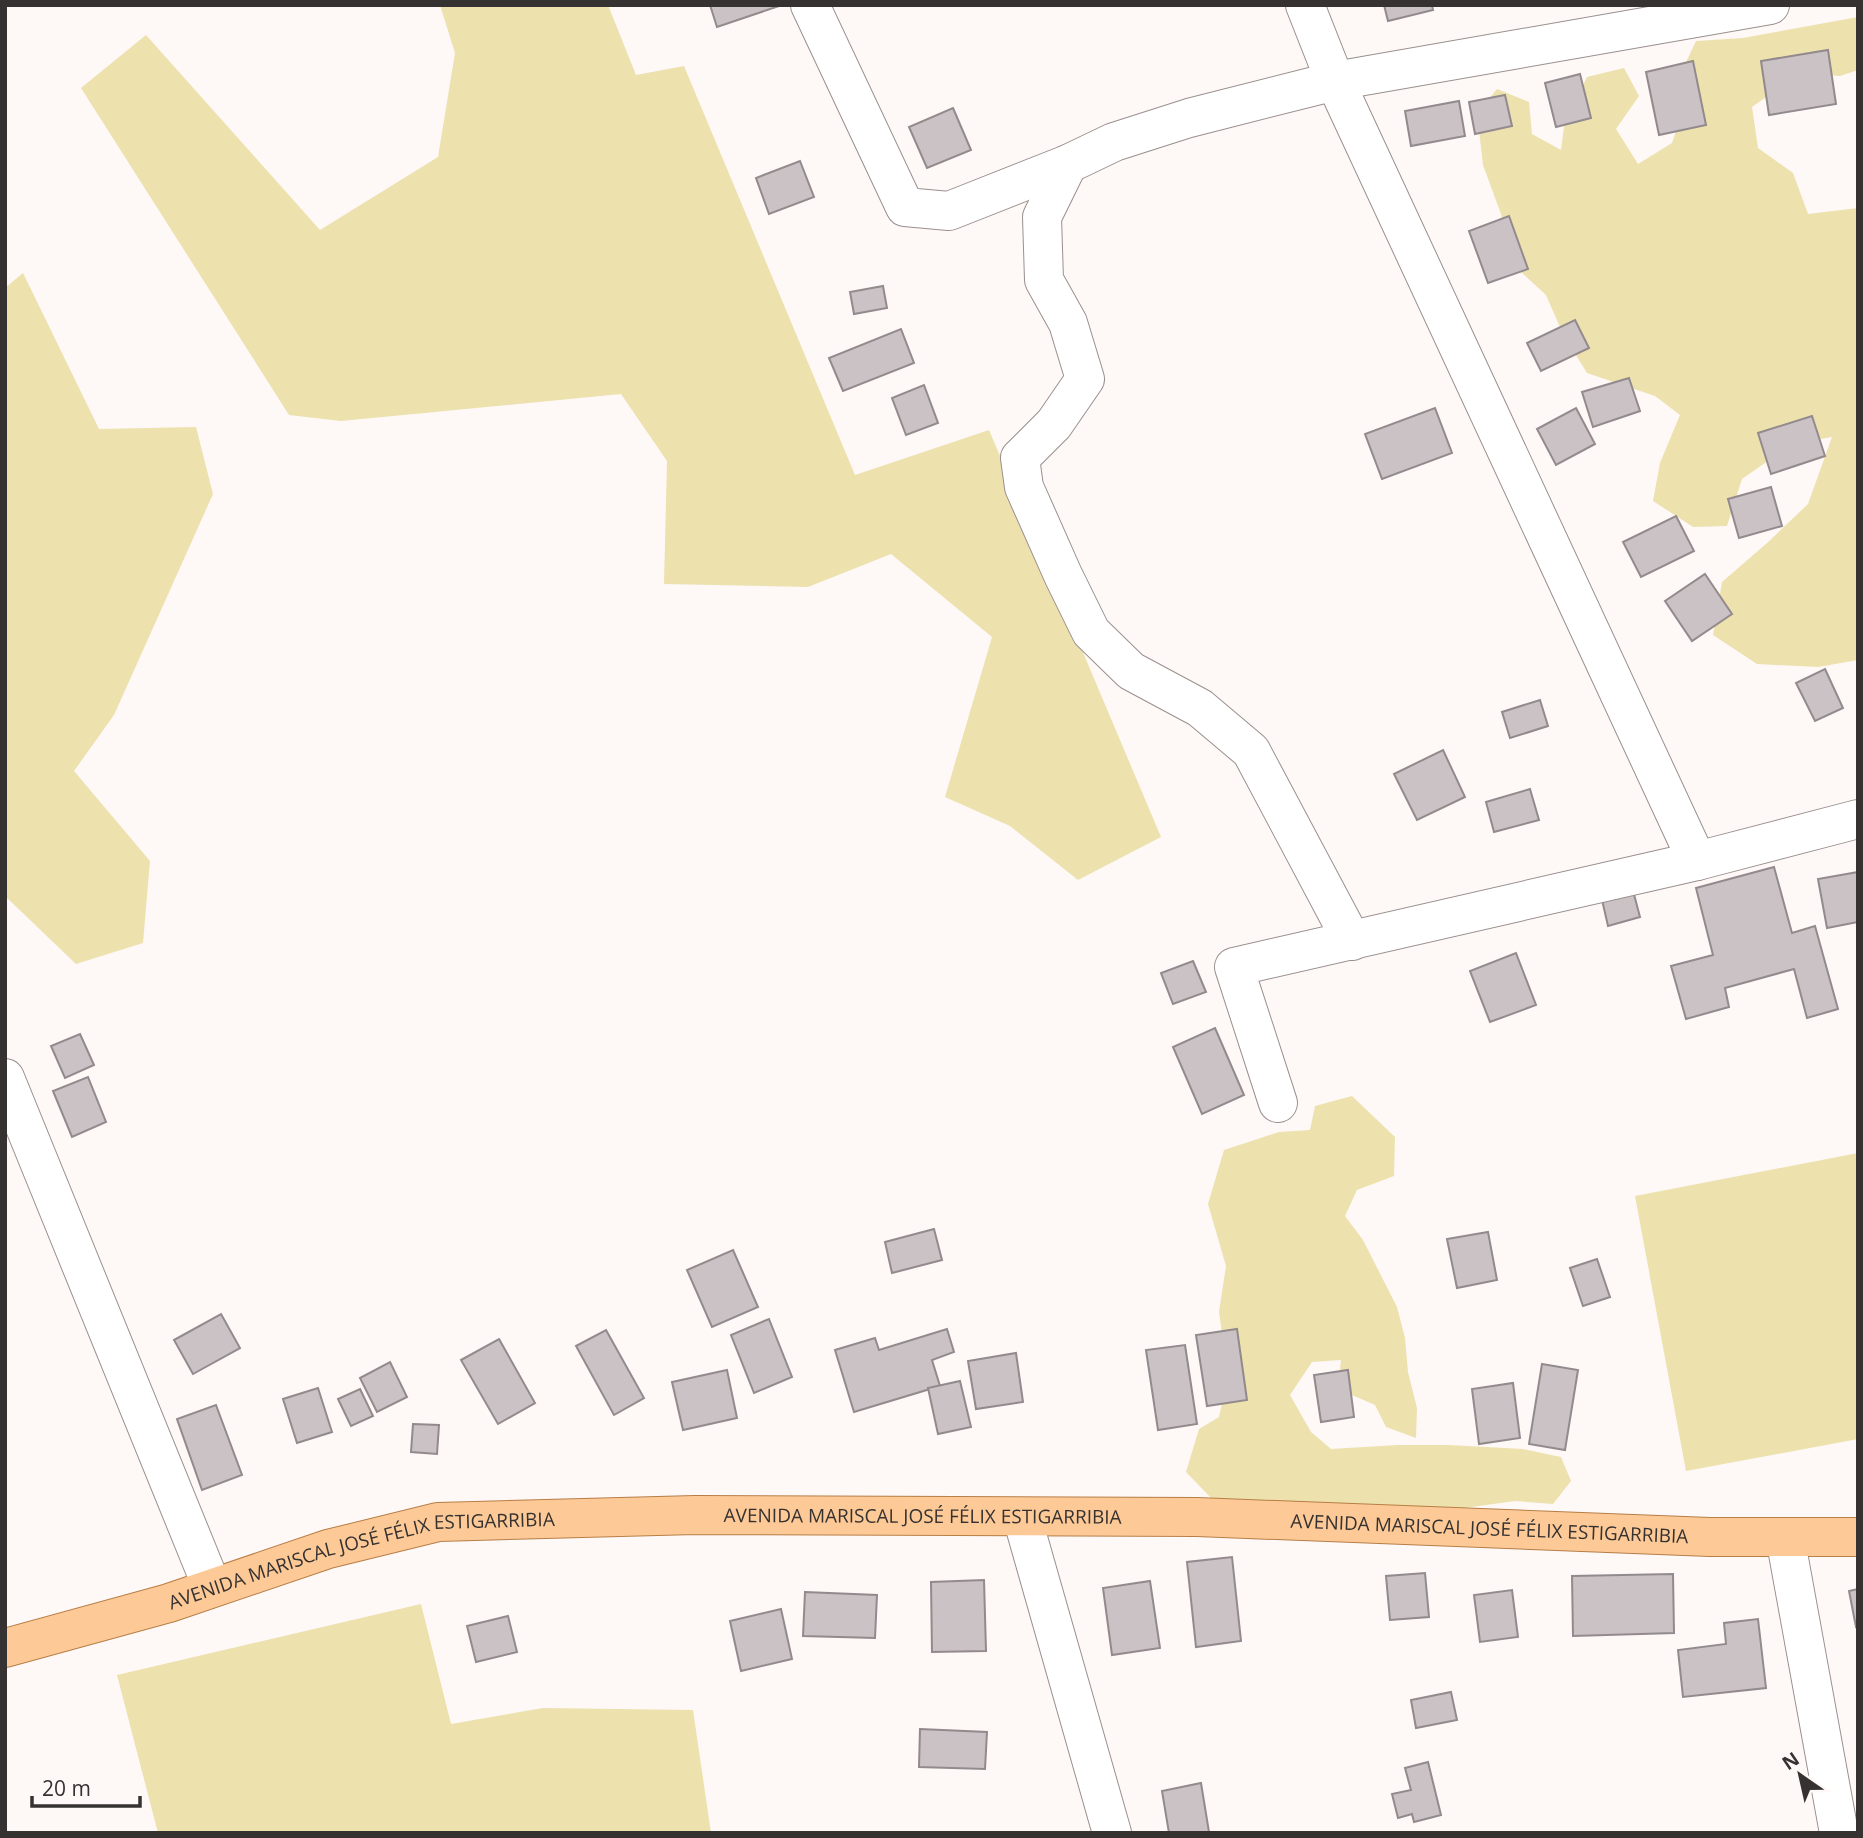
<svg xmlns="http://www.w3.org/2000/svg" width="1863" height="1838" viewBox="0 0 1863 1838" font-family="'Open Sans',sans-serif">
  <rect width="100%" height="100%" fill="#fef8f7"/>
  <g fill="#ede1ae">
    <polygon points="440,5 608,5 636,75 684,66 855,475 989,430 1161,837 1078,880 1010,826 945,797 992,637 891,554 808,587 664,584 667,461 621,394 341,421 289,415 81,88 146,35 320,230 438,157 455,53"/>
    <polygon points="1858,17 1858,70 1840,76 1798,74 1752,107 1758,148 1793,173 1808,214 1858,208 1858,660 1818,667 1757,664 1713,635 1722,582 1766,544 1808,504 1832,437 1792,444 1742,479 1727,526 1693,527 1653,501 1660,463 1680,415 1655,396 1587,373 1563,334 1546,295 1509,261 1501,214 1483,165 1477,113 1497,89 1529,102 1532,134 1561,150 1564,127 1587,77 1624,68 1639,96 1616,129 1638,164 1672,143 1682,112 1680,75 1696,41 1743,38"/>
    <polygon points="23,273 99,429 196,427 213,494 114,715 74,771 150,861 143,943 76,964 5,896 5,288"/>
    <polygon points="1352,1096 1395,1137 1394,1176 1357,1190 1345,1216 1363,1240 1397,1307 1405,1338 1408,1372 1417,1408 1416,1438 1386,1427 1375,1405 1338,1389 1341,1360 1312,1362 1290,1395 1311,1432 1331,1449 1398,1445 1449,1445 1523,1449 1561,1457 1571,1481 1553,1504 1515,1501 1413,1515 1213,1500 1186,1472 1199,1429 1219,1417 1228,1377 1219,1312 1226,1266 1208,1204 1224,1150 1279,1132 1310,1130 1315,1106"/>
    <polygon points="1858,1153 1858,1439 1686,1471 1635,1196"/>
    <polygon points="421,1604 451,1724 543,1708 693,1710 711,1833 158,1833 117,1675"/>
  </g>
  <g fill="#cbc2c5" stroke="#938a8d" stroke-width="2">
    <polygon points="710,5 782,5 717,27"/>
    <polygon points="1384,5 1432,5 1433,10 1388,21"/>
    <polygon points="1828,50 1836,104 1769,115 1761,61"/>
    <polygon points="1693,61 1706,125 1659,135 1646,72"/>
    <polygon points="1580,74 1591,118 1556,127 1545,83"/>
    <polygon points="1505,95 1512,126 1475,134 1469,102"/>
    <polygon points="1459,101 1465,136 1411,146 1405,111"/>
    <polygon points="953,108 971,150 927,168 909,127"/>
    <polygon points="800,161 814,197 769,214 756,178"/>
    <polygon points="1509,216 1528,269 1488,283 1469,231"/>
    <polygon points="883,286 887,308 854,314 850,292"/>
    <polygon points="1575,320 1589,348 1541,371 1527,343"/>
    <polygon points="901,329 914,363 843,391 829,358"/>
    <polygon points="1629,378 1640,411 1593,427 1582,392"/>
    <polygon points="924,385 938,423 906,435 892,398"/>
    <polygon points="1435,408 1452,453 1382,479 1365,434"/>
    <polygon points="1576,408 1595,444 1556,465 1537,429"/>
    <polygon points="1812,416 1825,456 1771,474 1758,433"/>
    <polygon points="1771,487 1782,526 1739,538 1728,499"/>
    <polygon points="1676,516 1694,551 1641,577 1623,542"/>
    <polygon points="1705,574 1732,614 1692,641 1665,601"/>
    <polygon points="1825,669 1843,708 1815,721 1796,683"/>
    <polygon points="1540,700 1548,726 1510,738 1502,712"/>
    <polygon points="1443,750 1465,797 1417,820 1394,774"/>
    <polygon points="1530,789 1539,820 1494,832 1486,802"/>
    <polygon points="1774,867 1792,933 1815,926 1838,1009 1807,1018 1794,969 1725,988 1729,1007 1686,1019 1671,966 1713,955 1696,888"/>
    <polygon points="1858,872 1858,922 1827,928 1818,879"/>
    <polygon points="1631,883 1640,917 1608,926 1600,891"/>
    <polygon points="1516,953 1536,1005 1490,1022 1470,971"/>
    <polygon points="1193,961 1206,992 1173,1004 1161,973"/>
    <polygon points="1215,1028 1244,1095 1202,1114 1173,1047"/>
    <polygon points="80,1034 94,1065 65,1078 51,1046"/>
    <polygon points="88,1077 106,1122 72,1137 53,1091"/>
    <polygon points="934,1229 942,1260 892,1273 885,1242"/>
    <polygon points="1488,1232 1497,1280 1457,1288 1447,1239"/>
    <polygon points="733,1250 758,1307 712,1327 687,1270"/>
    <polygon points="1597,1259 1610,1297 1583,1306 1570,1268"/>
    <polygon points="221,1314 240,1348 193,1374 174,1340"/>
    <polygon points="769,1319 792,1377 754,1393 731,1335"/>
    <polygon points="947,1329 954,1352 932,1360 940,1386 854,1412 835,1350 875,1338 879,1350"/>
    <polygon points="1237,1329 1247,1400 1207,1406 1196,1335"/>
    <polygon points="606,1330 644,1398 614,1415 576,1346"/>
    <polygon points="499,1339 535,1403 498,1424 461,1360"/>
    <polygon points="1185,1345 1197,1424 1158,1430 1146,1350"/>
    <polygon points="1016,1353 1023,1402 976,1409 968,1361"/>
    <polygon points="390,1362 407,1397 377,1412 360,1378"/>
    <polygon points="1542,1364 1578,1370 1565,1450 1529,1444"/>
    <polygon points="727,1370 737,1418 683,1430 672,1382"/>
    <polygon points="1348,1370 1354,1417 1321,1422 1314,1375"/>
    <polygon points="960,1381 971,1427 938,1434 928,1388"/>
    <polygon points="1513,1383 1520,1438 1479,1444 1472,1389"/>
    <polygon points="318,1388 332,1432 297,1443 283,1399"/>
    <polygon points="360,1389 373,1416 351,1426 338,1399"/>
    <polygon points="216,1405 242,1475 202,1490 177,1419"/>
    <polygon points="413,1424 439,1425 437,1454 411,1452"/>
    <polygon points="1232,1557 1241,1641 1196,1647 1187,1562"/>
    <polygon points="1425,1573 1429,1617 1390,1620 1386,1576"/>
    <polygon points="1673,1574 1674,1633 1573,1636 1572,1576"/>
    <polygon points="984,1580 986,1651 932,1652 931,1582"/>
    <polygon points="1150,1581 1160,1648 1112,1655 1103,1588"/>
    <polygon points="1858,1589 1858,1626 1856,1627 1849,1591"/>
    <polygon points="1512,1590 1518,1637 1480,1642 1474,1595"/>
    <polygon points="805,1592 877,1595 875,1638 803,1636"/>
    <polygon points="781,1609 792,1659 741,1671 730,1621"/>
    <polygon points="508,1616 517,1652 476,1662 467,1626"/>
    <polygon points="1758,1619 1766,1688 1683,1697 1678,1650 1726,1644 1724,1623"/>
    <polygon points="1451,1692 1457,1720 1416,1728 1411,1700"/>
    <polygon points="920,1729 987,1732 985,1769 919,1767"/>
    <polygon points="1428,1762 1441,1815 1414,1822 1412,1814 1398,1818 1392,1794 1411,1790 1405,1768"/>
    <polygon points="1201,1783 1209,1832 1169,1833 1162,1791"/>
  </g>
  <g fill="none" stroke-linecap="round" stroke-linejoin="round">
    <g stroke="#9a908e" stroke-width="40">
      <g id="minor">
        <polyline points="810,5 905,207 949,211 1068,164 1114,142 1189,118 1335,81 1770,5"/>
        <polyline points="1305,5 1335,81 1697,861"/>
        <polyline points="1068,164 1042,217 1044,280 1068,323 1085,379 1054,424 1020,458 1024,487 1063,575 1091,632 1131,671 1200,708 1251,751 1352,941"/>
        <polyline points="5,1078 212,1587"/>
        <polyline points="1278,1103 1234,967 1697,861 1858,819"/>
        <polyline points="1022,1517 1112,1833"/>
        <polyline points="1785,1537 1839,1833"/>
      </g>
    </g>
    <g stroke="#b77e46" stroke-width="40">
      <g id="major">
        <path id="s1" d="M5,1648l164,-45 159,-54 110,-27 257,-7 502,2 513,20h148"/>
      </g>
    </g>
    <use href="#minor" stroke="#fff" stroke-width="38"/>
    <use href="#major" stroke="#fdca97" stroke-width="38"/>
  </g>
  <g text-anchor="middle" stroke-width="5" stroke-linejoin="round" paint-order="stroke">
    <g font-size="19" fill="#363231" stroke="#fef8f7">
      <text dy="7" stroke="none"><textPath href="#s1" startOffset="936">AVENIDA MARISCAL JOSÉ FÉLIX ESTIGARRIBIA</textPath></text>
      <text dy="7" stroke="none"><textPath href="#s1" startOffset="1503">AVENIDA MARISCAL JOSÉ FÉLIX ESTIGARRIBIA</textPath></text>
      <text dy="7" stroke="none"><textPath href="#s1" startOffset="369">AVENIDA MARISCAL JOSÉ FÉLIX ESTIGARRIBIA</textPath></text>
    </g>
  </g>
  <rect width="1863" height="1838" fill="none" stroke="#363231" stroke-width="14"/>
  <g transform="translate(1800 1775) rotate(326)" stroke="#fef8f7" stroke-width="5" paint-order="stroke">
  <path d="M0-5L12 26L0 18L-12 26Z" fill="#363231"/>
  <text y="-10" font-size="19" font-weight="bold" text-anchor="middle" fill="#363231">N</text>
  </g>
  <path d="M32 1796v10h108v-10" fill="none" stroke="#363231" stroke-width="3.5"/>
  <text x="42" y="1796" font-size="21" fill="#363231" stroke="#fef8f7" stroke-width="5" paint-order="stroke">20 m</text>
</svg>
